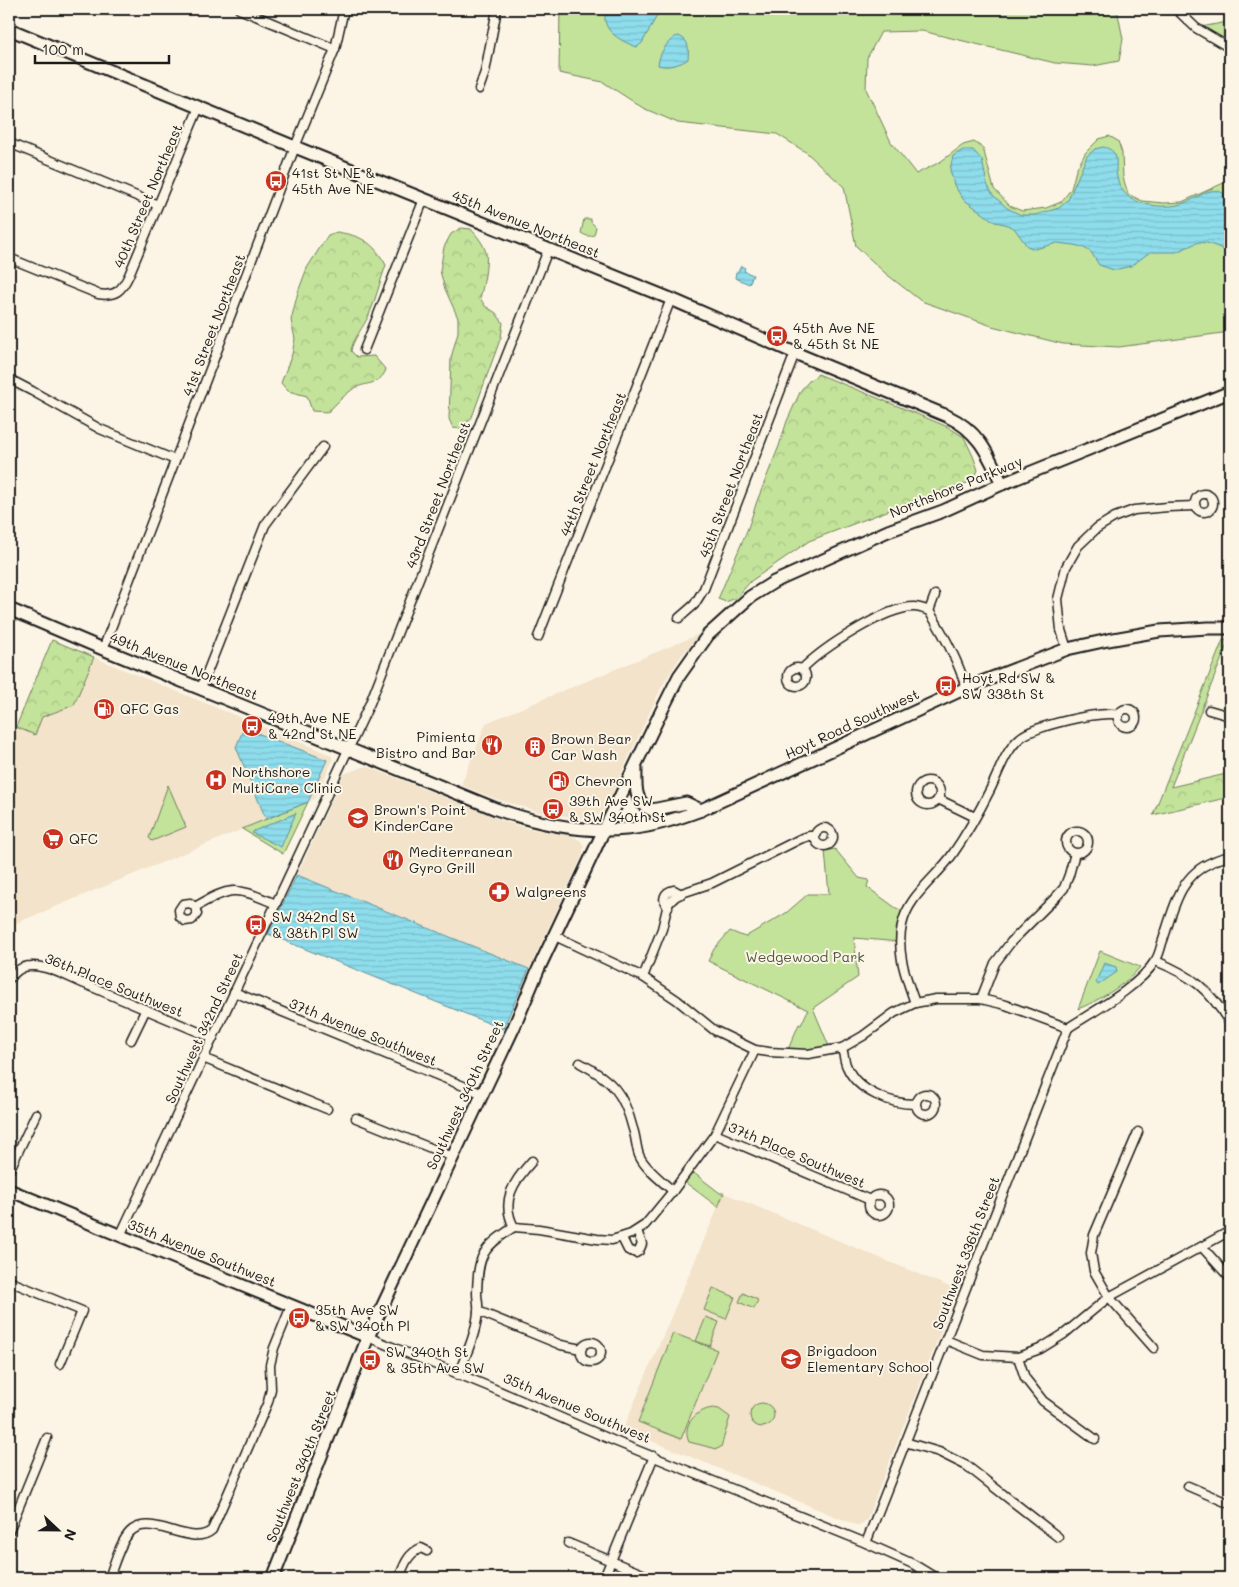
<svg xmlns="http://www.w3.org/2000/svg" width="1239" height="1587" viewBox="0 0 1239 1587" font-family="Mali,sans-serif">
  <defs>
    <pattern id="forest-crowns" width="20" height="18" patternUnits="userSpaceOnUse" patternTransform="scale(1.25)"><rect width="20" height="18" fill="#c3e29a"/><path d="M2 6a3 3 0 1 1 6 0M12 15a3 3 0 1 1 6 0" fill="none" stroke="#a7c184"/></pattern>
    <pattern id="water-rules" width="6" height="5" patternUnits="userSpaceOnUse" patternTransform="scale(1.25)"><rect width="6" height="5" fill="#8eddec"/><path d="M0 2.5h6" fill="none" stroke="#7abdca"/></pattern>
  </defs>
  <rect width="100%" height="100%" fill="#fcf5e5"/>
  <filter id="ink" filterUnits="userSpaceOnUse"><feTurbulence type="fractalNoise" baseFrequency=".02" numOctaves="2"/><feDisplacementMap in="SourceGraphic" scale="10" xChannelSelector="R" yChannelSelector="G"/><feConvolveMatrix kernelMatrix="1 2 1 2 8 2 1 2 1" color-interpolation-filters="sRGB"/></filter>
  <g filter="url(#ink)">
    <g fill="#f2e3ca">
      <polygon points="700,634 681,656 662,686 605,808 598,817 587,819 544,813 493,798 461,785 486,723"/>
      <polygon points="52,640 331,755 333,760 315,799 9,926 9,746"/>
      <polygon points="366,766 509,823 529,829 567,835 576,838 581,841 584,847 582,856 529,969 297,875 344,774"/>
      <polygon points="724,1193 957,1290 867,1519 861,1525 856,1525 623,1429"/>
    </g>
    <g fill="#c3e29a" stroke="#707f5b">
      <polygon points="560,9 985,9 1011,11 1016,9 1117,9 1123,39 1119,61 1093,66 1055,63 922,31 881,32 867,58 866,89 891,142 916,174 940,162 963,145 974,142 983,148 994,189 1010,206 1022,211 1046,208 1061,202 1071,189 1076,170 1086,152 1099,139 1109,136 1118,141 1122,153 1123,177 1128,194 1142,201 1164,203 1182,202 1230,180 1230,332 1119,347 1063,344 992,326 921,301 885,273 856,246 844,187 807,153 777,134 678,123 643,108 603,82 559,73"/>
      <polygon points="1230,20 1230,48 1196,28 1227,22"/>
      <path d="M584,219h7v3l5,5 -2,8c-5,2 -8,1 -13,-2z"/>
      <polygon points="168,785 186,827 152,841 149,838"/>
      <polygon points="308,802 283,854 242,829"/>
      <polygon points="835,849 859,878 869,880 867,887 896,908 906,912 900,942 854,938 858,977 813,1008 831,1051 786,1054 799,1024 801,1025 808,1010 708,961 714,949 730,931 745,937 786,913 808,894 829,894 825,851"/>
      <path d="M1100,951l40,16c-13,17 -42,34 -62,42z"/>
      <polygon points="690,1170 720,1193 724,1193 718,1207 682,1180"/>
      <polygon points="713,1288 735,1297 726,1319 704,1310"/>
      <polygon points="743,1293 758,1300 754,1309 739,1302"/>
      <polygon points="706,1317 719,1322 710,1346 696,1341"/>
      <polygon points="673,1333 717,1350 681,1439 638,1422"/>
      <circle cx="762" cy="1415" r="12"/>
      <path d="M713,1408l6,1 11,8 -9,30 -4,2 -28,-7c-8,-17 7,-32 24,-34z"/>
    </g>
    <g fill="url(#forest-crowns)" stroke="#707f5b">
      <path d="M461,228l10,1c6,7 13,15 15,24 2,11 -3,35 -6,45l5,8 11,7 7,10 -2,14 -29,80 -10,12 -9,-1 -4,-9 2,-61 7,-26v-14l-13,-29 -5,-18 4,-24 7,-13z"/>
      <path d="M337,232c25,4 36,10 49,33 -6,16 -10,34 -17,50 -5,11 -17,26 -18,36l6,6 17,-1 12,14c-8,17 -19,11 -33,19 -9,6 -17,15 -25,23l-16,-1 -5,-15 -19,-5 -7,-8 11,-29 3,-15 -4,-19 7,-28 9,-24 21,-33z"/>
      <polygon points="818,374 900,407 948,427 964,437 973,456 978,470 973,481 913,501 809,541 751,581 736,598 726,602 718,599 748,528 757,501 779,446 787,421 801,390 809,381"/>
      <polygon points="52,640 94,657 74,705 42,717 35,735 16,727"/>
      <polygon points="1223,640 1229,640 1171,787 1230,773 1230,797 1153,815"/>
    </g>
    <g fill="url(#water-rules)" stroke="#609099">
      <path d="M607,9h52l1,1 -18,33 -5,4c-17,-6 -39,-18 -30,-38z"/>
      <path d="M677,36c12,2 12,13 11,23 -8,6 -21,9 -30,6 1,-11 9,-24 19,-29z"/>
      <path d="M1103,147c5,1 10,3 12,8 2,4 1,11 1,15 2,22 13,31 34,35 11,2 24,2 34,-2 19,-7 32,-23 46,-2v53l-12,-7 -11,-4 -8,-1 -23,10h-26l-19,14 -17,4 -15,-5 -8,-13 -7,-4 -9,-3 -18,-2 -22,6 -8,-3 -13,-18 -9,-4 -10,-2 -32,-23 -9,-14 -4,-15 3,-14 10,-6h10l9,10 5,24 6,11 14,13 14,7h14l24,-7 9,-8 19,-44 8,-7z"/>
      <polygon points="741,266 745,268 744,271 753,275 749,284 735,278 736,272 738,272"/>
      <polygon points="244,728 327,760 308,802 266,819 236,747"/>
      <polygon points="296,813 281,847 252,833 254,831"/>
      <polygon points="297,875 529,969 503,1029 268,934"/>
      <polygon points="1104,963 1116,967 1117,972 1098,985 1096,982"/>
    </g>
    <g fill="none" stroke-linecap="round" stroke-linejoin="round">
      <g stroke="#1c1c1c" stroke-width="11">
        <g id="street">
          <polyline points="239,9 335,49"/>
          <polyline points="1176,9 1196,28 1230,48"/>
          <polyline points="479,89 485,72 497,9"/>
          <polyline points="9,143 158,205"/>
          <path d="M9,258l89,36c18,3 24,-4 31,-19l70,-168"/>
          <polyline points="364,350 424,199"/>
          <polyline points="9,379 32,391 100,429 175,460"/>
          <circle cx="1204" cy="503" r="9"/>
          <polyline points="929,611 935,595"/>
          <polyline points="679,618 694,605 704,589 795,353"/>
          <polyline points="538,637 671,299"/>
          <polyline points="103,649 295,147 335,49 344,9"/>
          <polyline points="1067,649 1061,630 1058,599 1066,567 1078,546 1097,528 1115,517 1134,510 1168,507 1195,506"/>
          <circle cx="797" cy="677" r="9"/>
          <path d="M802,669c21,-21 83,-62 112,-62 6,0 10,2 15,4 16,25 29,49 37,77"/>
          <polyline points="201,688 265,525 323,447"/>
          <circle cx="1127" cy="718" r="9"/>
          <polyline points="1209,710 1230,716"/>
          <circle cx="928" cy="793" r="12"/>
          <polyline points="938,799 975,817"/>
          <circle cx="824" cy="837" r="9"/>
          <circle cx="1077" cy="842" r="11"/>
          <path d="M195,907l2,7 -5,6 -7,1 -5,-4 -1,-7 4,-6 7,-1 5,4c39,-23 42,-19 81,-3"/>
          <path d="M668,907c-7,-7 -4,-15 6,-17l7,4"/>
          <polyline points="555,936 643,977 677,1000 714,1030 755,1050 769,1052 808,1054 842,1048 863,1036 894,1013 915,1003 936,999 981,999 1006,1005 1068,1028"/>
          <path d="M1156,961c36,15 54,28 74,63"/>
          <polyline points="643,977 662,929 668,904 675,897 682,893 712,883 800,839 809,836 815,836"/>
          <path d="M9,979c6,-7 12,-13 22,-13 16,-1 39,12 54,18 43,18 85,36 128,54"/>
          <polyline points="234,992 483,1094"/>
          <polyline points="981,999 995,963 1011,942 1056,897 1064,888 1069,875 1075,853"/>
          <path d="M915,1003c-9,-26 -19,-50 -13,-78 6,-29 33,-46 50,-70 14,-20 27,-43 38,-65 9,-18 15,-39 30,-52 13,-12 82,-28 99,-23"/>
          <path d="M1068,1028c26,-17 71,-41 87,-67 4,-5 5,-12 7,-18 11,-31 16,-67 50,-81 6,-3 11,-5 18,-5"/>
          <polyline points="131,1040 146,1009"/>
          <polyline points="1230,1044 1230,1043"/>
          <path d="M842,1048c2,6 2,13 5,19 11,25 44,37 68,37"/>
          <polyline points="203,1058 327,1109"/>
          <path d="M580,1063c32,17 44,30 53,66 3,8 3,18 6,26 5,13 24,27 34,36"/>
          <circle cx="926" cy="1104" r="10"/>
          <polyline points="356,1118 453,1157"/>
          <polyline points="1138,1132 1094,1235 1091,1253 1094,1271 1109,1297 1154,1348"/>
          <polyline points="715,1134 870,1200"/>
          <polyline points="9,1171 36,1114"/>
          <circle cx="879" cy="1205" r="10"/>
          <polyline points="514,1227 539,1229 597,1239 612,1240 631,1234 645,1225 673,1191 715,1134 755,1050"/>
          <polyline points="120,1236 370,703 548,250"/>
          <polyline points="622,1238 628,1250 636,1253 639,1251 642,1244 637,1231"/>
          <polyline points="1202,1247 1230,1278"/>
          <polyline points="9,1281 82,1311 60,1364"/>
          <polyline points="478,1311 561,1345 581,1349"/>
          <polyline points="368,1337 490,1387 612,1440 866,1543 913,1564 936,1578"/>
          <polyline points="946,1340 983,1355 1018,1357 1040,1349 1064,1334 1109,1297 1230,1231"/>
          <circle cx="591" cy="1352" r="10"/>
          <polyline points="1018,1357 1025,1378 1043,1401 1095,1439"/>
          <path d="M458,1375c8,-20 18,-41 20,-63 1,-6 -1,-13 -1,-19 1,-38 5,-45 37,-66 -14,-26 0,-46 18,-66"/>
          <polyline points="905,1442 939,1452 967,1466 1058,1537"/>
          <polyline points="1188,1486 1230,1504"/>
          <polyline points="9,1531 47,1438"/>
          <polyline points="568,1543 652,1578"/>
          <polyline points="866,1543 1068,1028"/>
          <path d="M109,1578c5,-13 11,-36 21,-46 21,-21 61,17 82,-2l56,-128 3,-13 -1,-24 4,-17 17,-42"/>
          <path d="M399,1578c5,-12 8,-24 22,-30l6,3"/>
          <polyline points="604,1578 654,1456"/>
        </g>
      </g>
      <g stroke="#1c1c1c" stroke-width="15">
        <g id="secondary">
          <path d="M9,29l286,118 376,152 124,54 152,63c32,15 41,38 55,68"/>
          <path d="M9,609l94,40 393,160c40,14 88,24 130,20 26,-2 51,-10 75,-19l265,-122 101,-39 41,-9 51,-9 49,-3h22"/>
          <path d="M636,768c0,16 -3,35 16,42l34,-7 15,7"/>
          <polyline points="9,1190 368,1337"/>
          <polyline points="273,1578 368,1337 514,1027 538,970 604,830 661,712 679,676 708,635 750,597 774,582 888,531 943,511 1002,484 1230,392"/>
        </g>
      </g>
      <use href="#street" stroke="#fcf5e5" stroke-width="8"/>
      <use href="#secondary" stroke="#fcf5e5" stroke-width="11"/>
    </g>
  </g>
  <defs>
    <g id="bus-disc" transform="scale(1.125)"><circle r="9.5" fill="#c8321e" stroke="#fcf5e5"/><path d="M-5-6H5V4H4V6H2V4H-2V6H-4V4H-5ZM-3.5-4V0h7V-4ZM-3.5 1.2v1.5H-2V1.2ZM2 1.2v1.5H3.5V1.2Z" fill="#fff"/></g>
    <g id="fuel-disc" transform="scale(1.125)"><circle r="9.5" fill="#c8321e" stroke="#fcf5e5"/><path d="M-5.5-6h7V0h2V4h1.3V-2.5L3-4.5l.8-.8L6-3V5H2.5V1h-1V6h-7ZM-4.2-4.7v3.2H.2V-4.7Z" fill="#fff"/></g>
    <g id="restaurant-disc" transform="scale(1.125)"><circle r="9.5" fill="#c8321e" stroke="#fcf5e5"/><path d="M-5-6h1v4h1v-4h1v4h1v-4h1v5L-1.5 .5V6h-2V.5L-5-1ZM5-6V6H3V1.5H1.5Q1.5-4 5-6Z" fill="#fff"/></g>
    <g id="building-disc" transform="scale(1.125)"><circle r="9.5" fill="#c8321e" stroke="#fcf5e5"/><path d="M-4-6H4V6H1V3H-1V6H-4ZM-2.5-4.3h1.7v1.8h-1.7ZM.8-4.3h1.7v1.8H.8ZM-2.5-1h1.7V.8h-1.7ZM.8-1h1.7V.8H.8Z" fill="#fff"/></g>
    <g id="hospital-disc" transform="scale(1.125)"><circle r="9.5" fill="#c8321e" stroke="#fcf5e5"/><path d="M-5-5h3v3.5h4V-5h3V5h-3V1.5h-4V5h-3Z" fill="#fff"/></g>
    <g id="school-disc" transform="scale(1.125)"><circle r="9.5" fill="#c8321e" stroke="#fcf5e5"/><path d="M0-5L7-2L0 1L-7-2ZM-4 1L0 2.5L4 1V4Q0 6-4 4Z" fill="#fff"/></g>
    <g id="supermarket-disc" transform="scale(1.125)"><circle r="9.5" fill="#c8321e" stroke="#fcf5e5"/><path d="M-6-5.5h2.5l.6 2H6L4.5 2H-2.5L-4.4-4H-6ZM-1.5 3.2a1.3 1.3 0 1 0 .1 0ZM3 3.2a1.3 1.3 0 1 0 .1 0Z" fill="#fff"/></g>
    <g id="pharmacy-disc" transform="scale(1.125)"><circle r="9.5" fill="#c8321e" stroke="#fcf5e5"/><path d="M-2-6h4v4h4v4h-4v4h-4v-4h-4v-4h4Z" fill="#fff"/></g>
  </defs>
  <g fill-rule="evenodd">
    <use href="#bus-disc" x="276" y="181"/>
    <use href="#bus-disc" x="777" y="336"/>
    <use href="#bus-disc" x="946" y="686"/>
    <use href="#fuel-disc" x="104" y="709"/>
    <use href="#bus-disc" x="252" y="726"/>
    <use href="#restaurant-disc" x="492" y="745"/>
    <use href="#building-disc" x="535" y="747"/>
    <use href="#hospital-disc" x="216" y="780"/>
    <use href="#fuel-disc" x="559" y="781"/>
    <use href="#bus-disc" x="553" y="809"/>
    <use href="#school-disc" x="358" y="818"/>
    <use href="#supermarket-disc" x="53" y="839"/>
    <use href="#restaurant-disc" x="393" y="860"/>
    <use href="#pharmacy-disc" x="499" y="892"/>
    <use href="#bus-disc" x="256" y="925"/>
    <use href="#bus-disc" x="299" y="1318"/>
    <use href="#school-disc" x="791" y="1359"/>
    <use href="#bus-disc" x="370" y="1360"/>
  </g>
  <g text-anchor="middle" stroke-width="4" stroke-linejoin="round" paint-order="stroke">
    <g font-size="14" fill="#1c1c1c" stroke="#fcf5e5" text-anchor="start">
      <text x="292" y="178">41st St NE &amp;<tspan x="292" dy="16">45th Ave NE</tspan></text>
      <text x="793" y="333">45th Ave NE<tspan x="793" dy="16">&amp; 45th St NE</tspan></text>
      <text x="962" y="683">Hoyt Rd SW &amp;<tspan x="962" dy="16">SW 338th St</tspan></text>
      <text x="120" y="714">QFC Gas</text>
      <text x="268" y="723">49th Ave NE<tspan x="268" dy="16">&amp; 42nd St NE</tspan></text>
      <text x="476" y="742" text-anchor="end">Pimienta<tspan x="476" dy="16">Bistro and Bar</tspan></text>
      <text x="551" y="744">Brown Bear<tspan x="551" dy="16">Car Wash</tspan></text>
      <text x="232" y="777">Northshore<tspan x="232" dy="16">MultiCare Clinic</tspan></text>
      <text x="575" y="786">Chevron</text>
      <text x="569" y="806">39th Ave SW<tspan x="569" dy="16">&amp; SW 340th St</tspan></text>
      <text x="374" y="815">Brown's Point<tspan x="374" dy="16">KinderCare</tspan></text>
      <text x="69" y="844">QFC</text>
      <text x="409" y="857">Mediterranean<tspan x="409" dy="16">Gyro Grill</tspan></text>
      <text x="515" y="897">Walgreens</text>
      <text x="272" y="922">SW 342nd St<tspan x="272" dy="16">&amp; 38th Pl SW</tspan></text>
      <text x="315" y="1315">35th Ave SW<tspan x="315" dy="16">&amp; SW 340th Pl</tspan></text>
      <text x="807" y="1356">Brigadoon<tspan x="807" dy="16">Elementary School</tspan></text>
      <text x="386" y="1357">SW 340th St<tspan x="386" dy="16">&amp; 35th Ave SW</tspan></text>
    </g>
    <g font-size="14" fill="#1c1c1c" stroke="#fcf5e5">
      <text transform="translate(148 196) rotate(-67)" y="5">40th Street Northeast</text>
      <text transform="translate(526 224) rotate(22)" y="5">45th Avenue Northeast</text>
      <text transform="translate(214 325) rotate(-69)" y="5">41st Street Northeast</text>
      <text transform="translate(593 464) rotate(-68)" y="5">44th Street Northeast</text>
      <text transform="translate(731 485) rotate(-69)" y="5">45th Street Northeast</text>
      <text transform="translate(956 487) rotate(-22)" y="5">Northshore Parkway</text>
      <text transform="translate(438 495) rotate(-69)" y="5">43rd Street Northeast</text>
      <text transform="translate(184 666) rotate(22)" y="5">49th Avenue Northeast</text>
      <text transform="translate(852 724) rotate(-25)" y="5">Hoyt Road Southwest</text>
      <text transform="translate(114 985) rotate(22)" y="5">36th Place Southwest</text>
      <text transform="translate(204 1028) rotate(-65)" y="5">Southwest 342nd Street</text>
      <text transform="translate(363 1032) rotate(22)" y="5">37th Avenue Southwest</text>
      <text transform="translate(465 1095) rotate(-65)" y="5">Southwest 340th Street</text>
      <text transform="translate(797 1155) rotate(23)" y="5">37th Place Southwest</text>
      <text transform="translate(202 1253) rotate(22)" y="5">35th Avenue Southwest</text>
      <text transform="translate(966 1253) rotate(-69)" y="5">Southwest 336th Street</text>
      <text transform="translate(577 1408) rotate(23)" y="5">35th Avenue Southwest</text>
      <text transform="translate(301 1466) rotate(-68)" y="5">Southwest 340th Street</text>
    </g>
    <g font-size="14" fill="#4e5742" stroke="#fcf5e5">
      <text x="805" y="962">Wedgewood Park</text>
    </g>
  </g>
  <rect width="1239" height="1587" fill="none" stroke="#fcf5e5" stroke-width="30"/>
  <rect x="15" y="15" width="1209" height="1557" fill="none" stroke="#1c1c1c" stroke-width="2" filter="url(#ink)"/>
  <g transform="translate(58 1530) rotate(112)" stroke="#fcf5e5" stroke-width="4" paint-order="stroke">
  <path d="M0-4L9 19L0 12L-9 19Z" fill="#1c1c1c"/>
  <text y="-8" font-size="14" font-weight="bold" text-anchor="middle" fill="#1c1c1c">N</text>
  </g>
  <path d="M35 55v8h134v-8" fill="none" stroke="#1c1c1c" stroke-width="2.5"/>
  <text x="42" y="55" font-size="15" fill="#1c1c1c" stroke="#fcf5e5" stroke-width="4" paint-order="stroke">100 m</text>
</svg>
